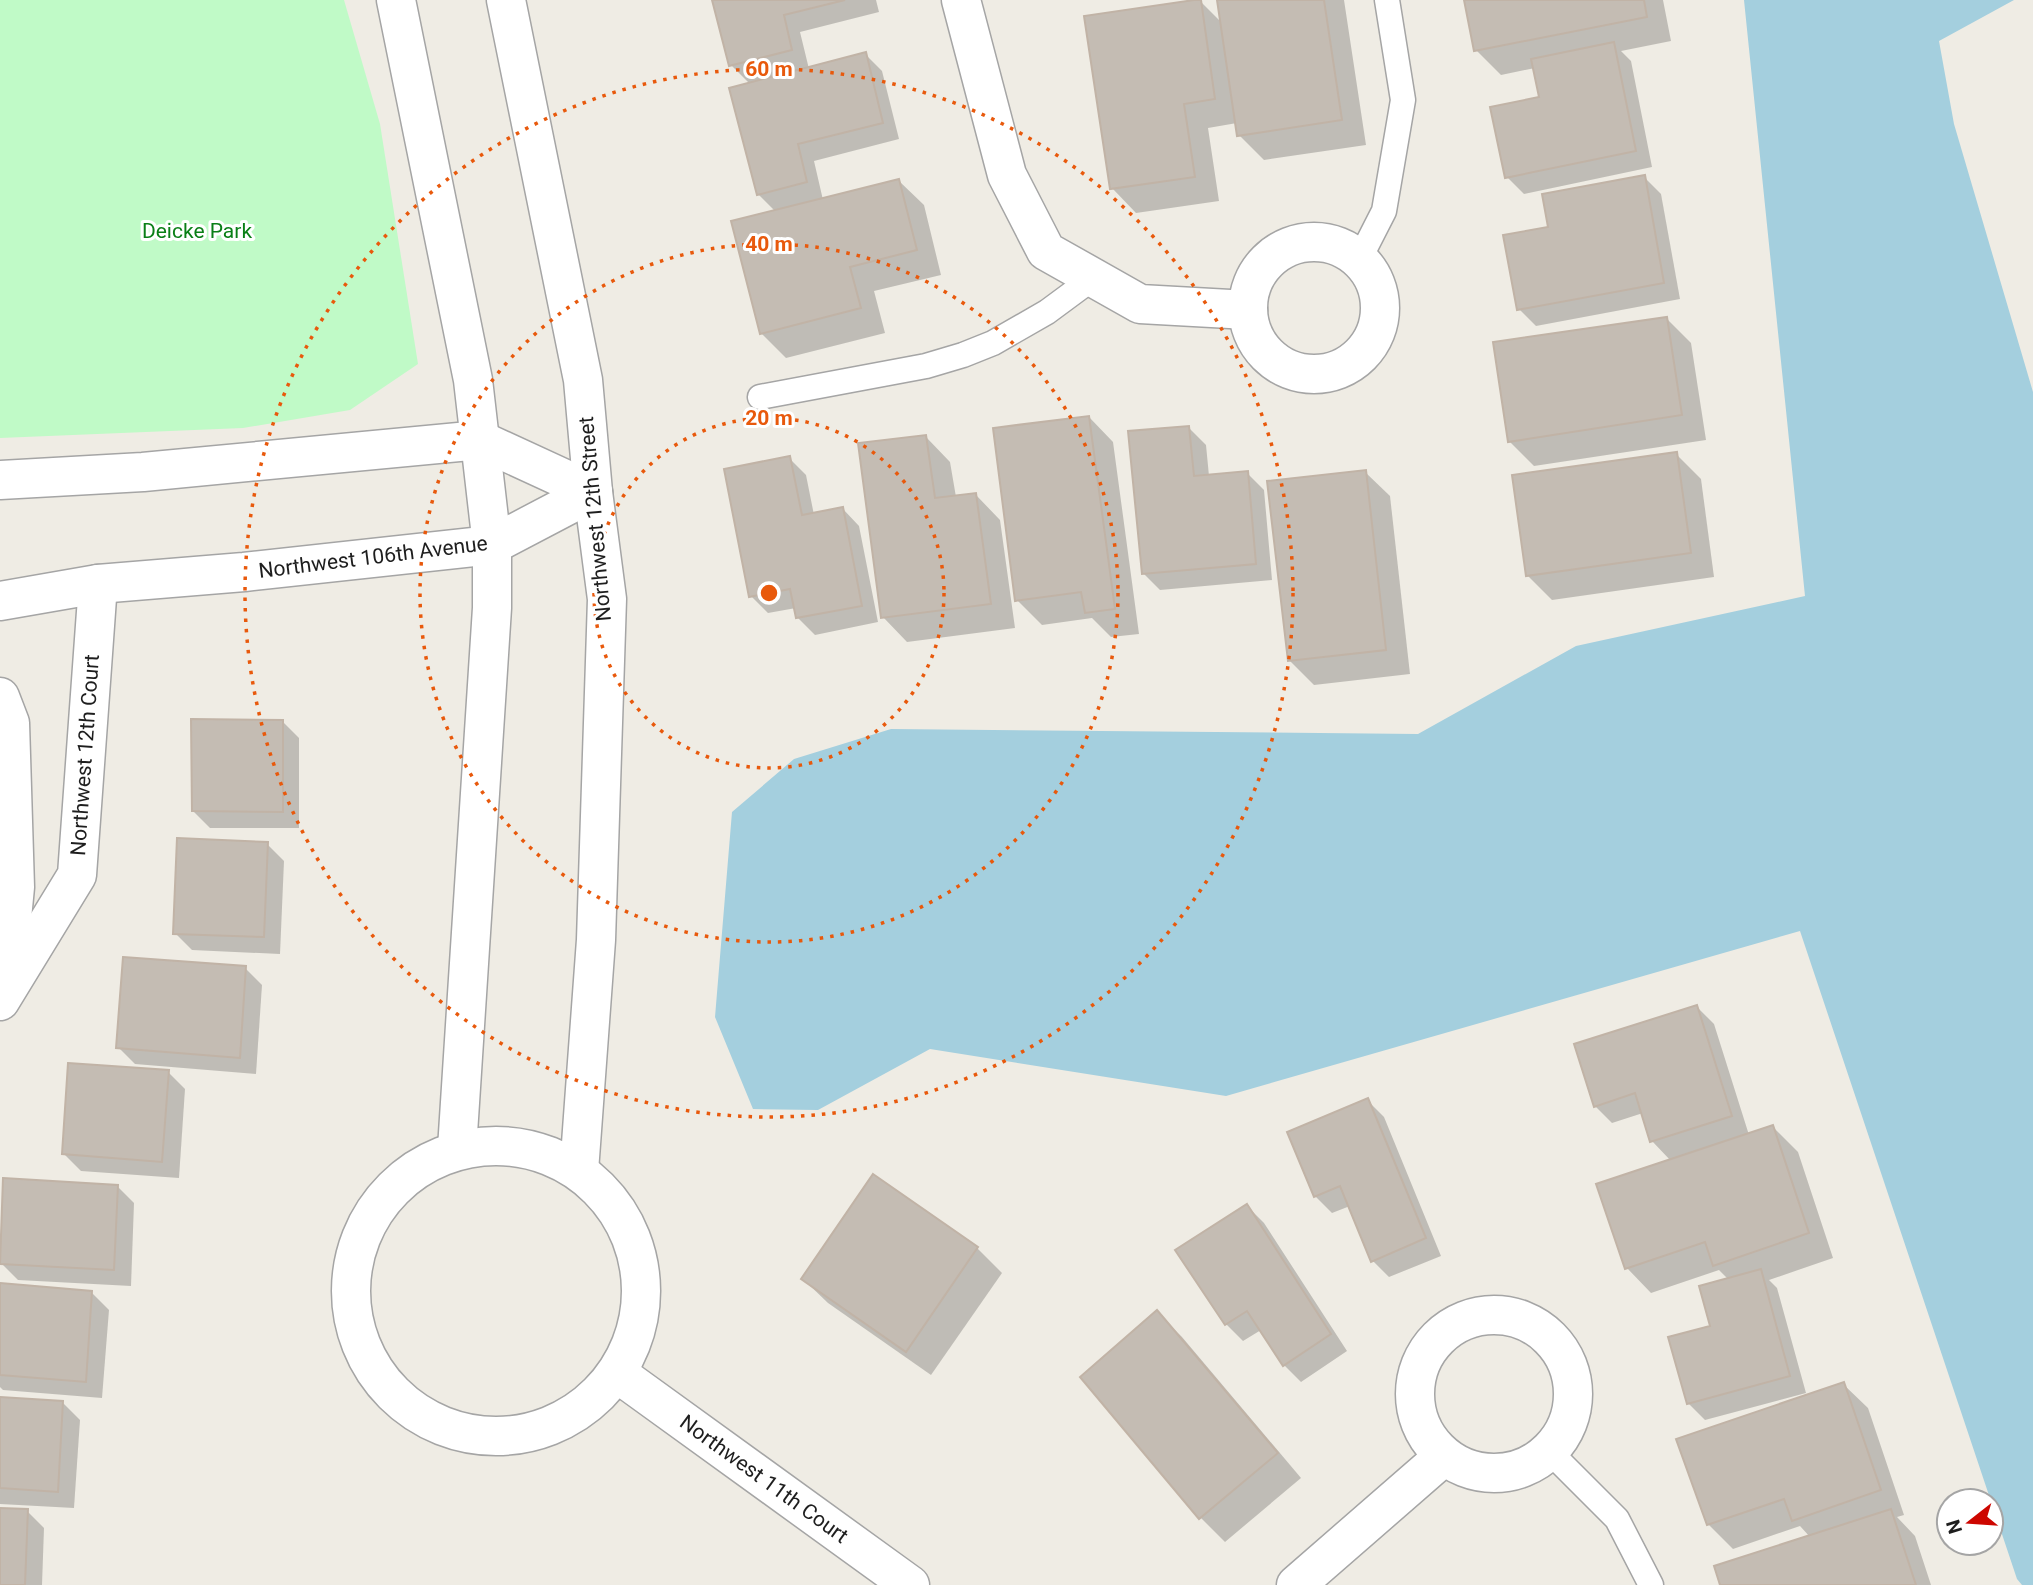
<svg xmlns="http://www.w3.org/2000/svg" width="2033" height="1585" viewBox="0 0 2033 1585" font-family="Roboto,sans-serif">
  <rect width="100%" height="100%" fill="#efece4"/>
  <polygon fill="#c0fac7" points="0,0 344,0 380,124 418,364 350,410 243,428 0,438"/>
  <polygon fill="#a4cfde" points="1744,0 2014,0 1939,41 1954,124 2033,392 2033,1585 2022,1585 2017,1579 1800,931 1226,1096 930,1049 818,1110 753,1109 715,1017 732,812 794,759 891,729 1418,734 1576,646 1805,596"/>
  <g fill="#0003">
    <polygon points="714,0 876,0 879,12 800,32 809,69 865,54 882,71 899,139 814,161 823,200 899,181 924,205 941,275 874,291 885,333 786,358 761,333 776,212 758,194 750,84 731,65"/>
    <polygon points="1219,0 1344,0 1366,145 1264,160 1239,135 1237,123 1208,128 1219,201 1136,213 1112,188 1200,1 1222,23"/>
    <polygon points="1466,0 1663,0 1671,41 1621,51 1631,61 1652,167 1524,194 1507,177 1541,99 1535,68 1501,75 1476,50"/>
    <polygon points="1644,177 1661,194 1680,299 1536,326 1519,309 1550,228"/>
    <polygon points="1666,318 1691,343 1706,440 1534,466 1509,441"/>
    <polygon points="1089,417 1113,442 1139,634 1111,637 1092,618 1042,625 1017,600"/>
    <polygon points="1189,428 1206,445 1209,476 1247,473 1264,490 1272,580 1160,590 1143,573"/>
    <polygon points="926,437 950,462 956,497 976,495 1000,520 1015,628 907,642 883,617"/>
    <polygon points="1676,454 1701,479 1714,577 1552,600 1527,575"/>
    <polygon points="789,458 806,475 814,515 843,509 859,526 878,622 815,635 798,618 796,608 768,613 751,596"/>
    <polygon points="1365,472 1390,496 1410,674 1314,685 1289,660"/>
    <polygon points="282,721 299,738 299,828 210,828 193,811"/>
    <polygon points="267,844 284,861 280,954 192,950 175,933"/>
    <polygon points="245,968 262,985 256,1074 135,1064 118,1047"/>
    <polygon points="1697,1007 1714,1024 1749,1135 1773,1127 1798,1152 1833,1258 1769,1280 1777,1288 1806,1393 1705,1420 1688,1403 1729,1280 1719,1270 1651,1293 1627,1268 1671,1161 1652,1141 1643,1113 1612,1123 1595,1106"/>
    <polygon points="168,1072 185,1089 179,1178 81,1171 64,1154"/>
    <polygon points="1367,1100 1384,1117 1441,1256 1389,1277 1373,1261 1350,1206 1332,1213 1315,1196"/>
    <polygon points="117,1186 134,1203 131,1286 18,1280 1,1263"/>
    <polygon points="1247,1206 1264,1223 1347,1351 1301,1382 1284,1365 1261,1330 1243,1341 1226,1324 1178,1251"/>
    <polygon points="977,1248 1002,1273 931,1375 828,1303 803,1279"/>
    <polygon points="0,1285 92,1293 109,1310 102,1398 3,1390 0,1387"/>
    <polygon points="1157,1313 1182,1337 1301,1478 1225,1542 1200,1517"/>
    <polygon points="1843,1384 1868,1408 1904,1515 1897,1517 1915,1536 1931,1585 1722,1585 1810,1537 1800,1526 1733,1549 1708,1524"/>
    <polygon points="0,1399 63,1403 80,1420 74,1508 0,1504"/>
    <polygon points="0,1509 27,1511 44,1528 42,1585 0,1585"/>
  </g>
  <g fill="#c4bcb3" stroke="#c1b3a6" stroke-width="2">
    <polygon points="712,0 845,0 784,15 792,50 729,66"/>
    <polygon points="1194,0 1201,0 1215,99 1184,104 1195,177 1110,189 1084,16"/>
    <polygon points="1217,0 1324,0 1342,120 1237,136"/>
    <polygon points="1464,0 1644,0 1647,17 1474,51"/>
    <polygon points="1614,42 1636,151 1505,178 1490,107 1539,97 1531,59"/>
    <polygon points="866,52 883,123 798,144 807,182 757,195 729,88"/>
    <polygon points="1645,175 1664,283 1517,310 1503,235 1548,227 1542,194"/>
    <polygon points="899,179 917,250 850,267 861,308 760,334 731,221"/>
    <polygon points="1667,317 1682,415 1508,442 1493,342"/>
    <polygon points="1089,416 1115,609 1085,613 1081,592 1015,601 993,428"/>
    <polygon points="1189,426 1194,476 1248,471 1256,564 1142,574 1128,431"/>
    <polygon points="926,435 935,498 976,493 991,604 881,618 858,443"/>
    <polygon points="1677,452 1691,553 1526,576 1512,475"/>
    <polygon points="790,456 802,515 843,507 862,606 796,618 790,589 749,597 724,469"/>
    <polygon points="1366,470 1386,650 1288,661 1267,481"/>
    <polygon points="191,719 283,720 283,812 192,811"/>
    <polygon points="177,838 268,842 264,937 173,934"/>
    <polygon points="123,957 246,966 240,1058 116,1048"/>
    <polygon points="1697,1005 1732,1116 1650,1142 1635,1093 1594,1107 1574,1044"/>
    <polygon points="68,1063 169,1070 162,1162 62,1154"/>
    <polygon points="1368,1098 1426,1238 1371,1262 1340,1186 1314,1197 1287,1132"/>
    <polygon points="1773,1125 1809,1233 1713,1266 1705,1242 1625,1269 1596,1184"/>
    <polygon points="873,1174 978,1247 906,1352 801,1279"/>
    <polygon points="3,1178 118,1185 114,1270 0,1264"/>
    <polygon points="1247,1204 1331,1334 1283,1366 1247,1311 1225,1325 1175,1250"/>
    <polygon points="1761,1269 1790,1376 1687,1404 1668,1337 1710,1326 1699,1286"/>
    <polygon points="0,1283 92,1291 86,1382 0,1375"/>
    <polygon points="1157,1310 1278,1453 1199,1519 1080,1377"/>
    <polygon points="1844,1382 1881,1490 1792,1521 1784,1499 1707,1525 1676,1439"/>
    <polygon points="0,1397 63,1401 58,1492 0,1488"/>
    <polygon points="0,1508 28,1509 25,1585 0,1585"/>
    <polygon points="1891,1509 1916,1585 1720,1585 1714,1566"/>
  </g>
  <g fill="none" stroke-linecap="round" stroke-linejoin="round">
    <g stroke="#a5a5a5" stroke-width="27">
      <g id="service">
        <polyline points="1359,260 1384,211 1403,100 1387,0"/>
        <polyline points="760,397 926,366 963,355 993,343 1047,312 1093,278"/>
        <polyline points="1550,1452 1617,1519 1651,1585"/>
      </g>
    </g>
    <g stroke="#a5a5a5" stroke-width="41">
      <g id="minor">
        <polyline points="396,0 473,380 492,545 492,608 457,1149"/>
        <polyline points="506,0 583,380 593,492 607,599 596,940 579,1171"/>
        <polyline points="961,0 1007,175 1046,251 1140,304 1248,310"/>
        <circle cx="1314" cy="308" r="66"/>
        <polyline points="0,480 143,472 480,440 593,492"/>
        <polyline points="0,601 98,584 244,572 492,545 593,492"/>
        <polyline points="0,697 10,723 15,887 6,981"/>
        <polyline points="0,1001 77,875 98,584"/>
        <circle cx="496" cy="1291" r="145"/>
        <circle cx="1494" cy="1394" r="79"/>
        <polyline points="617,1373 910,1585"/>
        <polyline points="1296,1585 1443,1457"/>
      </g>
    </g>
    <use href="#service" stroke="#fff" stroke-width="24"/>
    <use href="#minor" stroke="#fff" stroke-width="38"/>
  </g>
  <g fill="none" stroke="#e8590c" stroke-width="3.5" stroke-dasharray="3.5 7">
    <circle cx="769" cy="593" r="175"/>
    <circle cx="769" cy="593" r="349"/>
    <circle cx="769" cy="593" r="524"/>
  </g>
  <g text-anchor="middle" stroke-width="6" stroke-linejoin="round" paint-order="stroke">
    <g font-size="21" fill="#0a7f17" stroke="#fff">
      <text x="197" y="238">Deicke Park</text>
    </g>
    <g font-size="21" fill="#1e1e1e" stroke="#fff">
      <text transform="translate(595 519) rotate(-95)" y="7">Northwest 12th Street</text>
      <text transform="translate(373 557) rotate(-7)" y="7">Northwest 106th Avenue</text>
      <text transform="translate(85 755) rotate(-86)" y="7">Northwest 12th Court</text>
      <text transform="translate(764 1479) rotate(36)" y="7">Northwest 11th Court</text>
    </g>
  </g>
  <circle cx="769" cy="593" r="10" fill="#e8590c" stroke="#fff" stroke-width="3.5"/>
  <g font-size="21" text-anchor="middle" font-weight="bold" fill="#e8590c" stroke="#fff" stroke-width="6" stroke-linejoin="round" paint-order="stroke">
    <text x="769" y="76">60 m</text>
    <text x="769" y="251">40 m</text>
    <text x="769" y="425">20 m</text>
  </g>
  <g transform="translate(1970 1522) rotate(253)"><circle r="33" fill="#ffffff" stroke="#a5a5a5" stroke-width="2"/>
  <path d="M0-5L12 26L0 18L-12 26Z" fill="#cd0600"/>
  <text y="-10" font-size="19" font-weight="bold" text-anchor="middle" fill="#1e1e1e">N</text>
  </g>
</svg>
